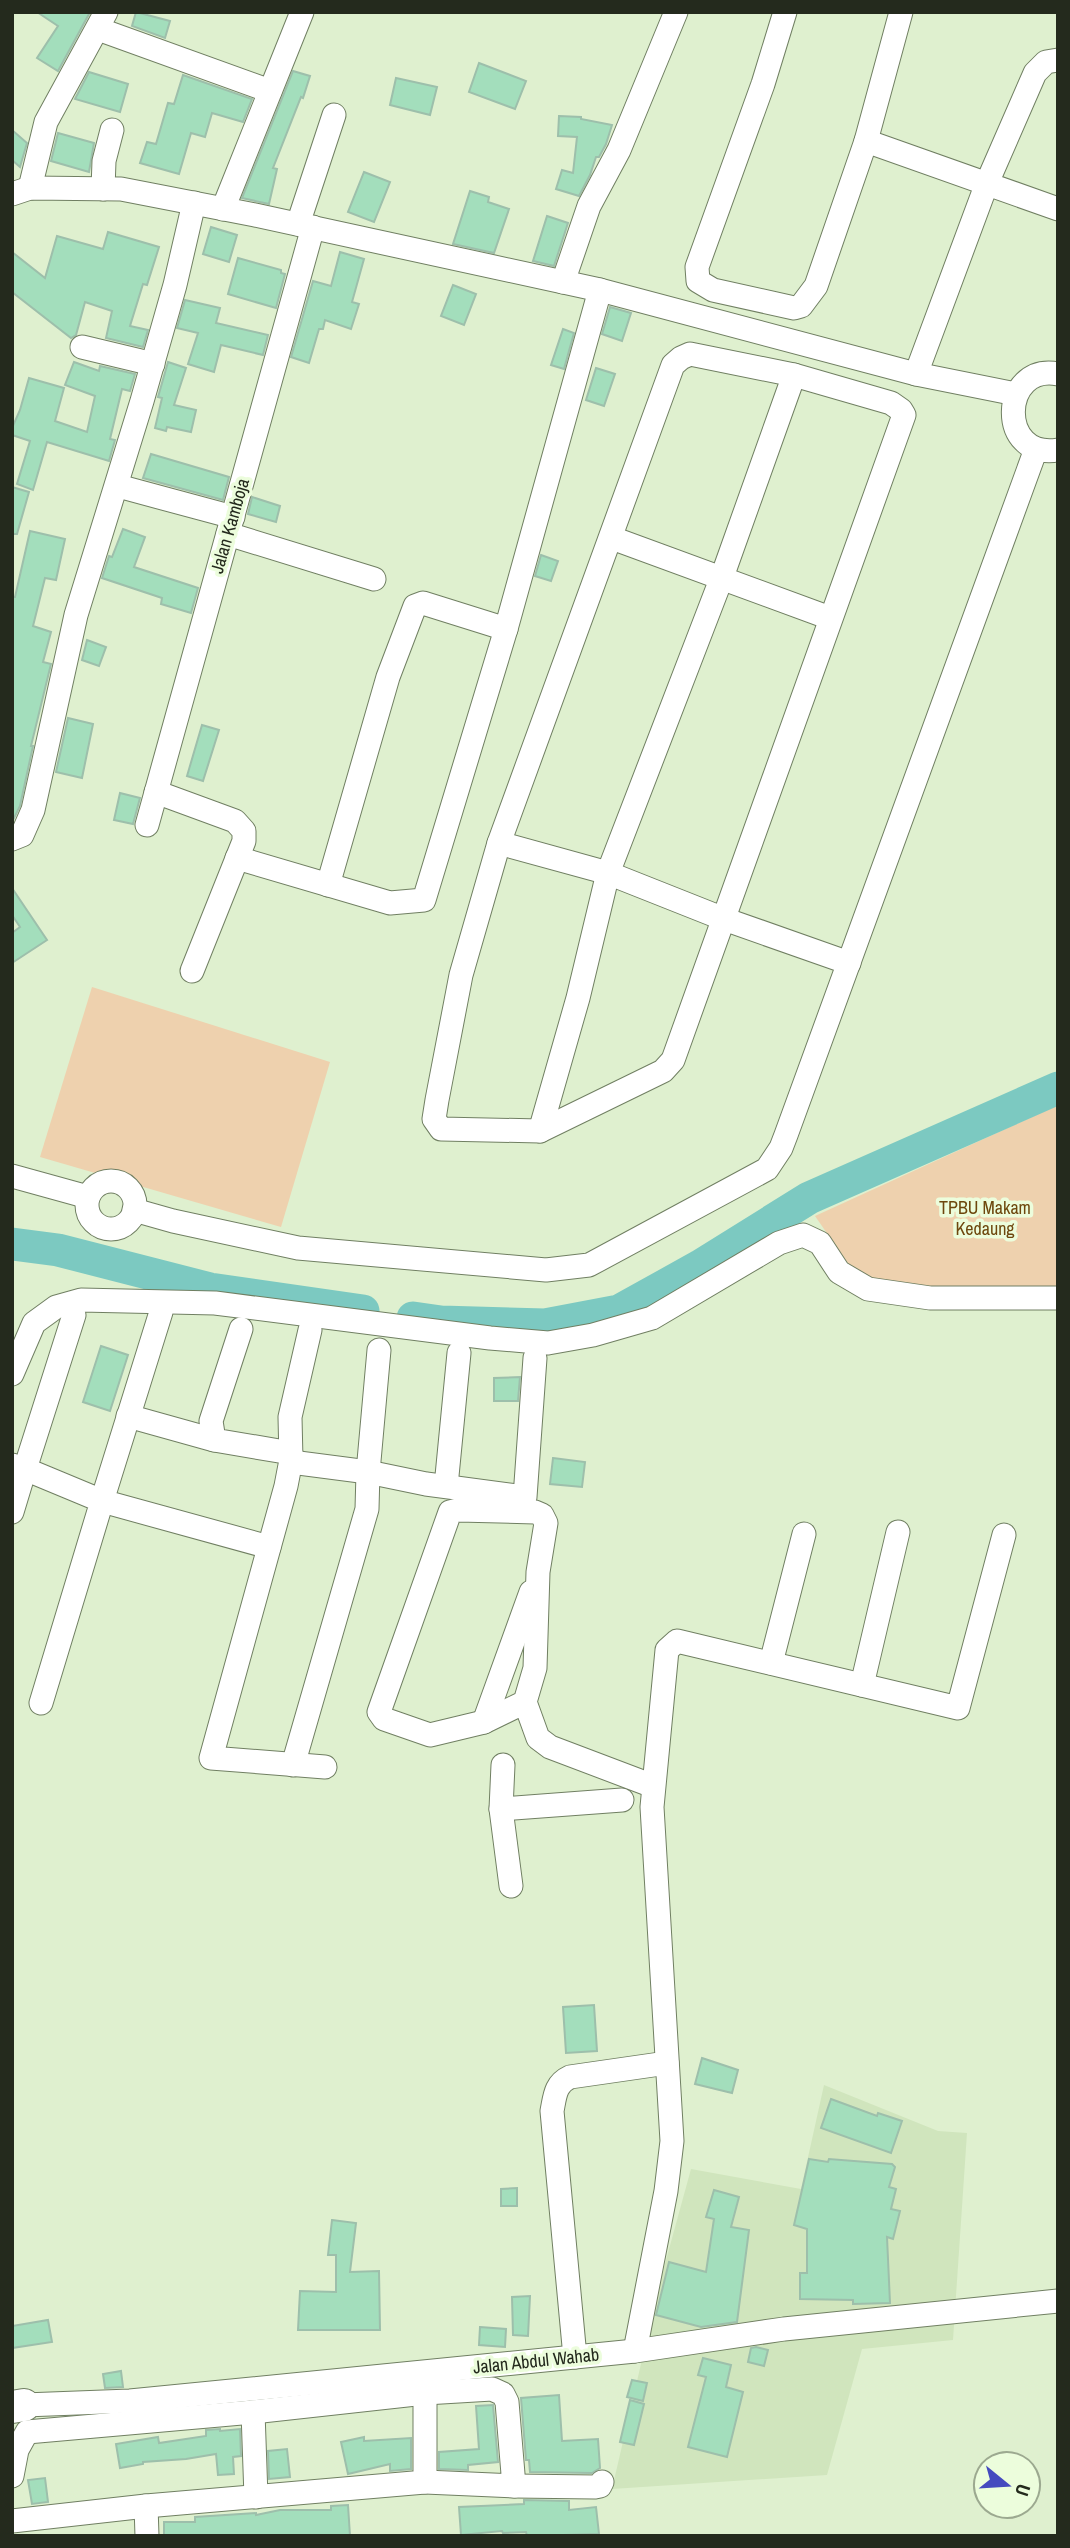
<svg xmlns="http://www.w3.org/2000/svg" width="1070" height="2548" viewBox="0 0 1070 2548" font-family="'Archivo Narrow',sans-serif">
  <rect width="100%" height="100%" fill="#dff0cf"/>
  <polygon fill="#d0e5bd" points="824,2085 938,2131 967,2133 953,2340 862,2349 827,2475 612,2489 660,2282 691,2169 801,2189"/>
  <g fill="#eed1ae">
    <polygon points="92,987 330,1062 281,1227 40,1157"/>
    <polygon points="1058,1105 1058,1289 907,1289 868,1279 849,1265 815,1216"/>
  </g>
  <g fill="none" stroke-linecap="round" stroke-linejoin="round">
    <g stroke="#7cc9c1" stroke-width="33">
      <polyline points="12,1244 58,1250 210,1289 363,1311"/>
      <polyline points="413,1318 441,1322 545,1325 619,1311 700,1266 809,1198 1058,1088"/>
    </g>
  </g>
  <g fill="#a3debc" stroke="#9dbfab" stroke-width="2">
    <polygon points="37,12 86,12 89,14 58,71 37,58 58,26"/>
    <polygon points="136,12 170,21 165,38 132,26"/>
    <polygon points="479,63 526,81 515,109 469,92"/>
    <polygon points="293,71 310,76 303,98 301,97 273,168 277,169 269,204 242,198"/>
    <polygon points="89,72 128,84 120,112 75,99"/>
    <polygon points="183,75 252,99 243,122 212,113 205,137 191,133 179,174 140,163 147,142 156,144 168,103 174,104"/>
    <polygon points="396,78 437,87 430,115 390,105"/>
    <polygon points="559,116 581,117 581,119 612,125 606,144 599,157 596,157 590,175 579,196 556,189 562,170 573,173 577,137 558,136"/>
    <polygon points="12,130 27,143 20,167 12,160"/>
    <polygon points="58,133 94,143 89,172 51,161"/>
    <polygon points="364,172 390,182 374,222 348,212"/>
    <polygon points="470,191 489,197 488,202 509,209 494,253 453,244"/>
    <polygon points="547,216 568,223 554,266 533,261"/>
    <polygon points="211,227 237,235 229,262 203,254"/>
    <polygon points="108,232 159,247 147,285 143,284 130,326 148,330 143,347 106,338 112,311 85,302 76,335 71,338 12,292 12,252 45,278 57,236 103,249"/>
    <polygon points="340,252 364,259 352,302 359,304 351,329 325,320 323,329 319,329 309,363 291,357 313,281 331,286"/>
    <polygon points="238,258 281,270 281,273 285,274 276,308 228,294"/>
    <polygon points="453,285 476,294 464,325 441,316"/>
    <polygon points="185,300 220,308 216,323 268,335 263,355 221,345 214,372 188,364 198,333 177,328"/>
    <polygon points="610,307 631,313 622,341 602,334"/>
    <polygon points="563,329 574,333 564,369 551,365"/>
    <polygon points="74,362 99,371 100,366 135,374 130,391 122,389 110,439 115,440 109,461 47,442 33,490 17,484 30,441 12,435 12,428 20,410 29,378 64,388 55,421 87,432 95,396 65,385"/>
    <polygon points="168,362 186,368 174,405 196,410 191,432 167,427 166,431 155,428 162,398 158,397"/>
    <polygon points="596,368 615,374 604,406 586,400"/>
    <polygon points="151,454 229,477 223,500 143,478"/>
    <polygon points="12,487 29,492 17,534 12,534"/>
    <polygon points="252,497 280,506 276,522 248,514"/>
    <polygon points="123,529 145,537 134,567 198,588 191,613 161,604 162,598 102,578 109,556 112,557"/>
    <polygon points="30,531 65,539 56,580 45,578 33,626 51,632 43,662 51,664 31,746 33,746 20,806 12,822 12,597 15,597"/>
    <polygon points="541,555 558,561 551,581 535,576"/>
    <polygon points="87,640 106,647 99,666 82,660"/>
    <polygon points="68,718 93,724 82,778 56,772"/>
    <polygon points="202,725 219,730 203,781 187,776"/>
    <polygon points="120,793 140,798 133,824 114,820"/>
    <polygon points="12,888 47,940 12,963 12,933 20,927 12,915"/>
    <polygon points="101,1346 128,1355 110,1411 83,1402"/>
    <polygon points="520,1377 518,1401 494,1401 494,1378"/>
    <polygon points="553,1458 585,1462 582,1487 550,1484"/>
    <polygon points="594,2005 597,2051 566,2053 563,2007"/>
    <polygon points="702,2058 738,2070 732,2093 695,2084"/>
    <polygon points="831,2099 877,2116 878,2113 902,2121 891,2153 821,2128"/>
    <polygon points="809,2159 828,2162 829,2159 892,2164 895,2167 889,2187 896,2189 891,2209 900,2211 893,2239 887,2237 890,2303 853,2304 853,2300 800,2299 800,2273 807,2273 807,2229 794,2225"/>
    <polygon points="517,2188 517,2206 501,2206 501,2189"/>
    <polygon points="714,2190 739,2197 731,2227 749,2230 737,2322 701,2327 656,2315 669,2262 706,2272 714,2219 706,2217"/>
    <polygon points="332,2220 356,2223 350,2272 379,2271 380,2330 298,2330 300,2291 336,2292 336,2255 328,2255"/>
    <polygon points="530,2296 528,2336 513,2335 512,2297"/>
    <polygon points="48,2320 52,2342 12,2348 12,2326"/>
    <polygon points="480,2327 506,2329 505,2347 479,2345"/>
    <polygon points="756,2347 768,2350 764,2366 748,2362 751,2348"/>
    <polygon points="703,2358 731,2365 726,2387 743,2392 727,2457 688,2447 706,2377 698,2375"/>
    <polygon points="121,2371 123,2387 105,2388 103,2374"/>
    <polygon points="632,2380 647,2383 643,2401 627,2397"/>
    <polygon points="559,2395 562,2441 598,2439 600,2468 592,2473 530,2472 529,2460 526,2460 521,2398"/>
    <polygon points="630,2400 644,2404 634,2445 620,2442"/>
    <polygon points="493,2405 498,2462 468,2465 468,2470 439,2469 439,2452 479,2449 476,2406"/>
    <polygon points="220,2429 220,2431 240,2429 241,2456 233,2457 234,2474 218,2475 216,2454 186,2459 143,2462 143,2464 120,2468 116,2444 158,2437 159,2443 206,2436 206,2430"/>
    <polygon points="364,2437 364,2441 411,2438 411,2469 390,2471 390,2464 348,2474 341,2442"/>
    <polygon points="287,2449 290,2477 269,2479 268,2451"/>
    <polygon points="45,2478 48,2502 32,2504 28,2480"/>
    <polygon points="524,2500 569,2501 569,2510 596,2507 599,2534 527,2536 526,2532 503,2533 502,2531 461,2535 459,2507 524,2504"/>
    <polygon points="348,2505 350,2536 164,2536 164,2522 195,2522 195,2517 256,2513 256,2515 280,2510 331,2510 331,2506"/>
  </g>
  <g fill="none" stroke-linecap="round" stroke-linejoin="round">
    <g stroke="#707f62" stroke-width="25">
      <g id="street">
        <polyline points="785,12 763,84 697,267 698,281 713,290 794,308 801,306 816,286 866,141 901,12"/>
        <polyline points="98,29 270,91"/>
        <polyline points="866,141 1058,209"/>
        <polyline points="30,188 46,122 106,12"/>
        <polyline points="103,189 104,161 112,130"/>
        <polyline points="12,194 30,188 121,189 255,215 600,290 916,374 1016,394"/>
        <polyline points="223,209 302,12"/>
        <polyline points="298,224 334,115"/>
        <polyline points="563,282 589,206 619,150 676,12"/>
        <polyline points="82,347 153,364"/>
        <polygon points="690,354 794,375 891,403 901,410 904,415 673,1060 663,1071 540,1131 441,1129 434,1119 437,1100 461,975 499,843 673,365 681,358"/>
        <polyline points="916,374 987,183 1035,73 1046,62 1058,60"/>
        <path d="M1058,374c-58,-11 -61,86 0,76"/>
        <polyline points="118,486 233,517"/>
        <polyline points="228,534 374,579"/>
        <polyline points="612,538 830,618"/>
        <polyline points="156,792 235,821 244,831 244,841 192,971"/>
        <polyline points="147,825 313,227"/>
        <polyline points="12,839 22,835 33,810 76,615 142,401 175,285 194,203"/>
        <polyline points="499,843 608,873 724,919 849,963"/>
        <polyline points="237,858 390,903 424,900 506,629 600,290"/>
        <polyline points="328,885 388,677 415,606 423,603 506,629"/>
        <polyline points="540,1131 578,998 608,873 722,577 794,375"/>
        <polyline points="12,1176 88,1197"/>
        <circle cx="111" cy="1205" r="24"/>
        <polyline points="134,1210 173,1221 298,1248 546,1270 589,1265 767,1169 781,1148 786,1135 1036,449"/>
        <polyline points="161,1312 102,1501 269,1547"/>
        <polyline points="241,1329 211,1421 214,1440 291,1453"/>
        <polyline points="310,1330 290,1417 291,1460 286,1486 211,1758 325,1767"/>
        <polyline points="12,1374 34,1323 56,1307 81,1300 215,1303 490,1338 548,1343 593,1335 652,1318 779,1243 803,1235 820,1243 839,1272 868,1289 930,1298 1058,1298"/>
        <polyline points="128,1416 214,1440"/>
        <polyline points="291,1462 368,1472 426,1484 525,1497 535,1358"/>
        <polyline points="12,1465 25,1469 12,1512"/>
        <polyline points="446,1486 459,1353"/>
        <polyline points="771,1663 804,1534"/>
        <polyline points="862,1685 898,1532"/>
        <polyline points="525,1702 484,1722 430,1735 384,1719 379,1712 450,1512 458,1510 535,1512 542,1515 546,1523 538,1572 535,1668 525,1702 538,1738 550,1747 653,1786"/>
        <polyline points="41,1703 102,1501 25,1469 74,1315"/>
        <polyline points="484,1722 531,1592"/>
        <polyline points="293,1765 367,1509 368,1472 379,1350"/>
        <polyline points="503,1765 501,1809 511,1886"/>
        <polyline points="501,1809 622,1800"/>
        <polyline points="635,2351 666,2191 672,2141 652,1807 667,1650 677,1641 958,1708 1004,1535"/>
        <path d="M575,2357l-23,-246c3,-15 3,-27 18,-34l97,-14"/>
        <polyline points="24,2405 130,2401 635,2351 784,2329 1058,2301"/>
        <polyline points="253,2412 256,2497"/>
        <polyline points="12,2476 17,2450 27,2432 253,2412 425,2393 492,2389 503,2394 507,2402 514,2486 425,2482"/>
        <polyline points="514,2486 595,2487 600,2486 602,2482"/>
        <polyline points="146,2506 147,2536"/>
        <polyline points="12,2521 146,2506 425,2482 425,2393"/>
      </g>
    </g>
    <g stroke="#707f62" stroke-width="34">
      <polyline id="secondary" points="12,2407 24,2405"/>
    </g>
    <use href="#street" stroke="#fff" stroke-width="23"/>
    <use href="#secondary" stroke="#fff" stroke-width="32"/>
  </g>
  <g text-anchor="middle" stroke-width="7" stroke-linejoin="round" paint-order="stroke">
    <g font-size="18" fill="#242a1d" stroke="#ecfddc">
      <text transform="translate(230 526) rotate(-74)" y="6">Jalan Kamboja</text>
      <text transform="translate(536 2361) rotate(-6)" y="6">Jalan Abdul Wahab</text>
    </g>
    <g font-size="18" fill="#6d470d" stroke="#ecfddc">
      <text x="985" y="1214">TPBU Makam<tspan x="985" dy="21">Kedaung</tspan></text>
    </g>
  </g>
  <rect width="1070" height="2548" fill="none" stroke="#242a1d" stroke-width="28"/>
  <g transform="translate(1007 2485) rotate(108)"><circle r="33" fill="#ecfddc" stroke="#9ca990" stroke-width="2"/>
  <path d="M0-5L12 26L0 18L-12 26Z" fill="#454abf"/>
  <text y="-10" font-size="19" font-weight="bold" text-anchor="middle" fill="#242a1d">U</text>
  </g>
</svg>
